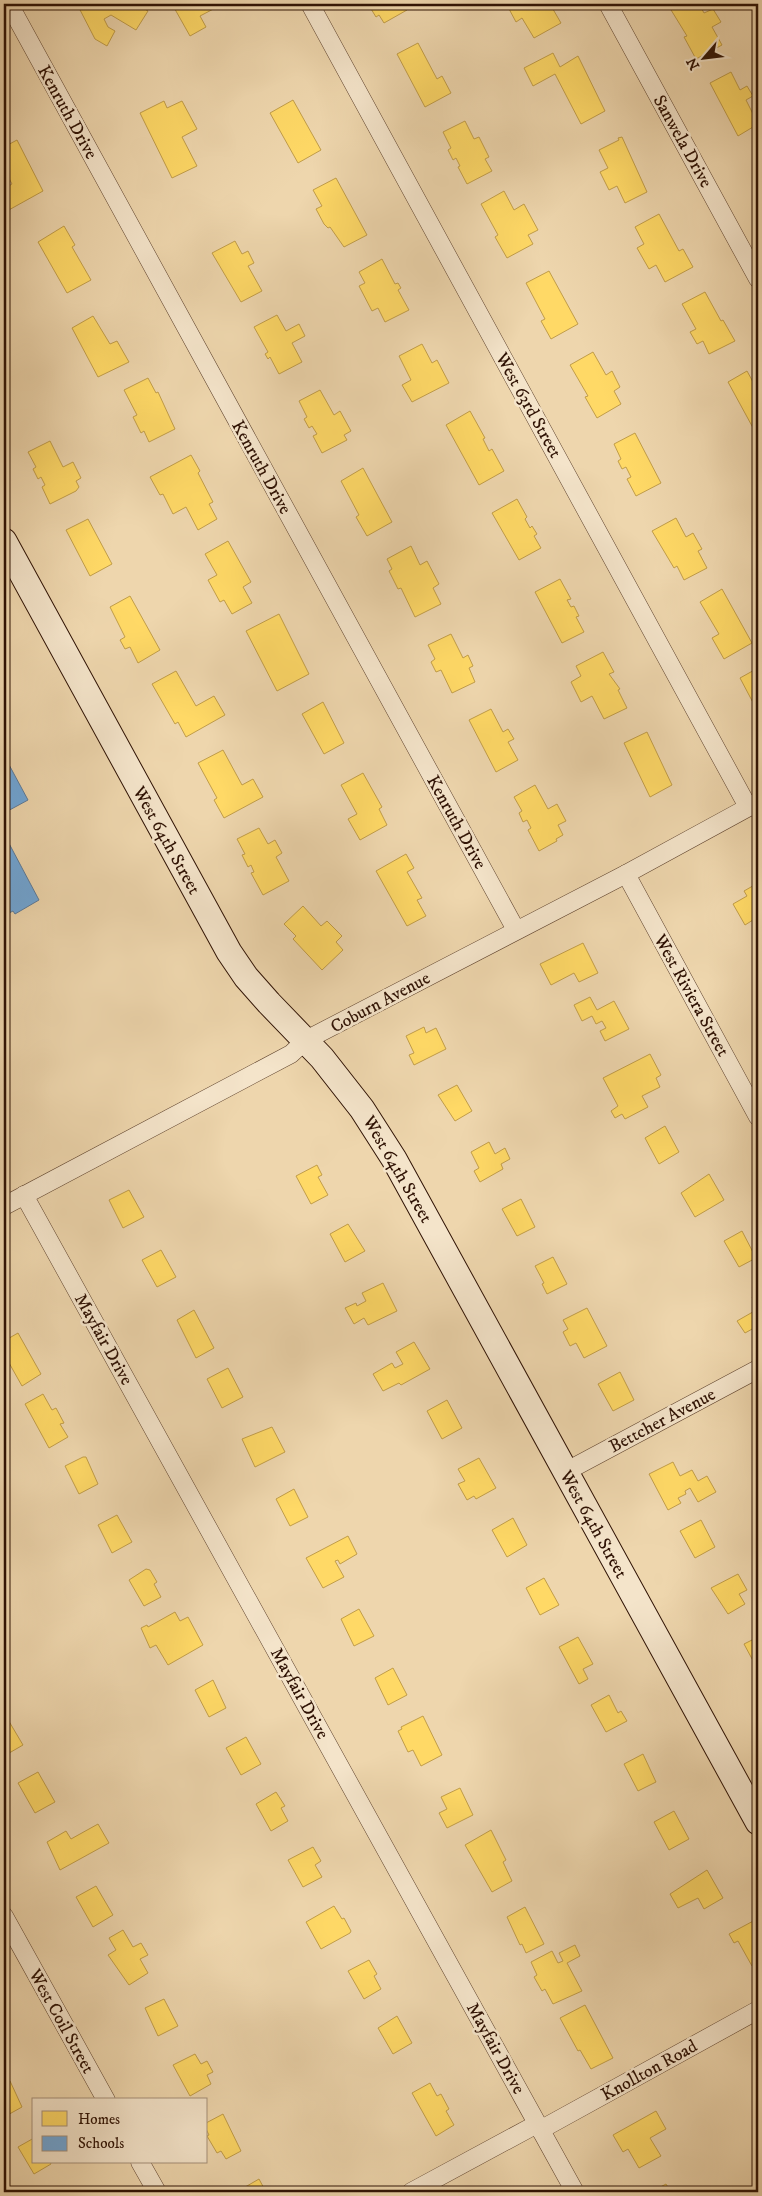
<svg xmlns="http://www.w3.org/2000/svg" width="762" height="2196" viewBox="0 0 762 2196" font-family="'IM FELL DW Pica',serif">
  <rect width="100%" height="100%" fill="#eed6ad"/>
  <filter id="stains"><feTurbulence type="fractalNoise" baseFrequency=".004" numOctaves="4"/><feColorMatrix values="0 0 0 0 .2 0 0 0 0 .09 0 0 0 0 .02 0 0 0 .5 -.17"/></filter>
  <radialGradient id="worn" r=".72"><stop offset=".6" stop-color="#630" stop-opacity="0"/><stop offset="1" stop-color="#630" stop-opacity=".3"/></radialGradient>
  <g fill="#ffd966" stroke="#c19d49">
    <polygon points="79,4 136,4 148,11 136,30 111,15 104,19 108,27 115,31 107,46 95,39 78,6"/>
    <polygon points="172,4 223,4 200,16 206,27 190,36"/>
    <polygon points="368,4 407,4 408,6 406,7 407,10 384,23 379,15 376,17"/>
    <polygon points="514,4 550,4 561,23 534,38 522,18 516,22 508,7"/>
    <polygon points="670,4 699,4 704,13 713,9 721,22 712,27 722,45 696,59 684,37 687,36 668,5"/>
    <polygon points="418,43 437,79 442,76 451,93 425,107 397,54"/>
    <polygon points="553,53 560,67 578,56 605,111 581,124 555,74 533,86 524,68"/>
    <polygon points="731,72 740,90 747,86 753,96 746,100 758,124 738,136 710,83"/>
    <polygon points="293,100 321,150 298,163 270,113"/>
    <polygon points="164,101 167,108 182,101 197,129 182,137 197,166 172,178 140,113"/>
    <polygon points="4,112 8,121 4,123"/>
    <polygon points="465,121 474,139 479,137 489,157 485,159 492,171 467,184 458,167 460,166 456,158 453,160 448,150 451,148 443,132"/>
    <polygon points="622,137 647,192 625,203 617,186 609,190 600,172 608,168 599,150 619,140 618,138"/>
    <polygon points="17,140 43,191 7,211 4,206 4,189 12,184 4,169 4,147"/>
    <polygon points="336,178 367,235 344,247 330,227 328,228 324,224 316,209 322,206 313,190"/>
    <polygon points="504,191 514,210 524,204 538,230 528,235 533,244 507,258 495,237 498,235 481,204"/>
    <polygon points="659,214 679,251 683,249 693,267 665,282 656,265 649,269 637,248 644,244 635,227"/>
    <polygon points="64,226 75,245 72,247 91,280 67,293 38,242"/>
    <polygon points="235,241 242,254 248,251 254,263 248,266 262,291 241,302 212,253"/>
    <polygon points="382,259 395,284 398,283 401,288 398,290 409,310 385,322 378,308 372,311 359,286 365,283 359,272"/>
    <polygon points="549,271 578,324 551,339 541,321 545,319 526,283"/>
    <polygon points="705,292 721,321 723,320 735,341 709,354 703,341 697,344 690,332 696,329 682,304"/>
    <polygon points="277,315 286,331 299,324 305,336 292,343 302,362 279,374 270,357 268,359 265,354 268,352 254,327"/>
    <polygon points="93,316 110,344 117,341 129,362 98,377 72,328"/>
    <polygon points="422,344 432,363 437,360 449,383 412,402 402,385 411,380 399,356"/>
    <polygon points="593,352 606,375 612,371 620,387 614,391 621,404 597,418 585,397 588,396 570,365"/>
    <polygon points="747,371 758,391 758,437 728,382"/>
    <polygon points="148,378 156,393 158,392 175,429 149,442 144,431 141,433 133,417 137,415 124,390"/>
    <polygon points="320,390 334,415 340,411 351,431 344,435 347,440 322,453 313,436 317,434 312,426 309,428 304,419 307,417 299,401"/>
    <polygon points="470,411 485,438 483,439 489,451 492,449 504,471 479,485 446,425"/>
    <polygon points="635,433 661,483 636,496 627,479 631,477 626,467 622,469 618,461 621,459 614,444"/>
    <polygon points="50,441 63,467 73,462 81,478 76,481 79,487 76,491 50,504 42,487 45,485 41,477 38,479 33,469 36,467 28,452"/>
    <polygon points="191,455 200,471 198,473 213,502 209,504 217,519 198,530 186,507 173,514 163,494 160,495 150,477"/>
    <polygon points="363,468 392,522 367,536 356,517 359,515 341,481"/>
    <polygon points="517,499 527,517 525,519 530,528 532,526 537,534 534,536 541,548 519,560 492,513"/>
    <polygon points="676,518 686,537 693,533 702,549 698,551 707,568 684,580 677,566 674,568 652,531"/>
    <polygon points="88,519 112,564 90,576 66,530"/>
    <polygon points="228,541 251,582 243,587 252,603 232,614 224,600 220,602 208,580 217,575 205,554"/>
    <polygon points="411,546 420,565 427,561 439,584 433,588 441,604 415,617 401,588 398,589 389,571 392,569 387,559"/>
    <polygon points="560,579 571,599 567,600 571,607 574,606 579,616 576,617 584,632 562,643 535,592"/>
    <polygon points="722,589 752,643 724,659 712,638 719,634 700,602"/>
    <polygon points="130,596 160,650 138,663 130,647 125,649 120,640 125,637 110,607"/>
    <polygon points="279,614 309,674 277,691 246,631"/>
    <polygon points="451,634 463,658 468,655 473,666 469,668 475,682 452,693 441,670 436,672 431,662 435,659 428,645"/>
    <polygon points="603,652 614,672 609,674 620,689 618,690 627,708 604,719 592,696 581,702 571,682 581,676 576,666"/>
    <polygon points="758,668 758,712 740,678"/>
    <polygon points="176,671 196,706 214,696 225,715 186,737 178,722 175,724 152,684"/>
    <polygon points="323,702 344,743 324,754 302,714"/>
    <polygon points="491,709 503,732 508,729 514,739 508,742 518,760 496,772 469,720"/>
    <polygon points="647,732 672,785 650,797 624,743"/>
    <polygon points="223,750 242,785 253,779 263,797 224,818 214,800 217,798 198,763"/>
    <polygon points="363,773 382,807 379,809 387,825 360,840 348,819 357,814 341,785"/>
    <polygon points="535,785 548,809 557,804 566,821 558,825 563,835 556,839 557,841 539,851 528,830 531,828 527,820 523,822 519,813 522,811 514,797"/>
    <polygon points="259,828 268,844 275,840 282,853 276,857 289,881 263,895 251,873 254,872 251,865 248,867 242,855 245,854 237,839"/>
    <polygon points="406,854 414,868 407,872 422,898 417,900 426,916 407,926 376,871"/>
    <polygon points="758,883 758,938 754,930 757,928 753,920 745,925 733,904 747,896 744,891"/>
    <polygon points="303,906 321,926 327,921 342,936 336,942 343,950 322,970 293,939 296,936 284,924"/>
    <polygon points="583,943 598,973 579,982 574,973 551,985 540,964"/>
    <polygon points="590,997 597,1010 614,1001 629,1029 605,1041 600,1031 606,1028 602,1021 596,1024 592,1016 582,1021 574,1005"/>
    <polygon points="424,1027 426,1033 436,1028 446,1049 414,1065 409,1055 414,1053 406,1036"/>
    <polygon points="650,1054 661,1075 656,1078 660,1087 642,1096 648,1107 625,1119 622,1114 615,1118 611,1111 618,1106 603,1078"/>
    <polygon points="457,1085 472,1111 455,1121 438,1095"/>
    <polygon points="665,1126 679,1152 659,1164 645,1138"/>
    <polygon points="489,1142 495,1154 505,1148 510,1159 501,1164 503,1169 480,1182 474,1171 479,1168 471,1152"/>
    <polygon points="317,1165 322,1175 318,1177 328,1195 311,1204 296,1176"/>
    <polygon points="709,1174 724,1200 695,1217 681,1193"/>
    <polygon points="129,1190 144,1217 123,1228 109,1200"/>
    <polygon points="521,1199 535,1227 517,1236 502,1209"/>
    <polygon points="348,1224 365,1251 345,1262 330,1234"/>
    <polygon points="742,1231 756,1258 739,1267 724,1241"/>
    <polygon points="161,1250 176,1277 157,1287 142,1260"/>
    <polygon points="553,1257 567,1284 547,1294 542,1284 544,1283 535,1266"/>
    <polygon points="383,1283 397,1311 368,1325 364,1318 354,1324 345,1308 356,1303 357,1306 366,1301 362,1293"/>
    <polygon points="758,1293 758,1307 752,1297"/>
    <polygon points="587,1308 607,1346 584,1358 576,1343 570,1346 563,1332 568,1329 563,1320"/>
    <polygon points="758,1309 758,1328 755,1330 754,1328 745,1333 737,1321"/>
    <polygon points="194,1310 214,1348 196,1358 177,1320"/>
    <polygon points="18,1333 41,1374 22,1386 4,1354 4,1341"/>
    <polygon points="414,1342 430,1369 401,1385 399,1383 383,1391 373,1374 392,1363 395,1368 403,1364 396,1352"/>
    <polygon points="228,1368 243,1397 222,1408 207,1379"/>
    <polygon points="620,1372 634,1400 613,1411 598,1384"/>
    <polygon points="43,1394 52,1410 56,1408 64,1423 60,1424 68,1437 49,1448 25,1404"/>
    <polygon points="447,1400 462,1428 442,1439 427,1411"/>
    <polygon points="272,1427 285,1452 255,1467 242,1439"/>
    <polygon points="83,1457 86,1457 98,1484 79,1494 65,1466"/>
    <polygon points="479,1458 496,1488 476,1499 474,1496 467,1500 458,1484 465,1481 458,1469"/>
    <polygon points="673,1462 680,1476 692,1470 698,1481 707,1476 716,1492 698,1502 690,1488 685,1491 686,1494 678,1498 681,1503 668,1510 649,1474"/>
    <polygon points="294,1489 308,1517 290,1526 276,1499"/>
    <polygon points="117,1515 132,1542 112,1553 98,1525"/>
    <polygon points="513,1518 527,1545 507,1557 492,1530"/>
    <polygon points="701,1520 715,1547 695,1558 680,1531"/>
    <polygon points="348,1536 357,1554 340,1564 338,1560 335,1561 344,1577 323,1588 306,1558"/>
    <polygon points="146,1569 150,1570 157,1582 154,1584 161,1597 144,1606 129,1580"/>
    <polygon points="738,1574 747,1590 739,1594 745,1604 728,1614 711,1588"/>
    <polygon points="544,1578 559,1605 540,1615 526,1588"/>
    <polygon points="359,1609 374,1636 354,1646 341,1619"/>
    <polygon points="175,1612 180,1621 188,1617 203,1645 168,1665 156,1645 150,1648 141,1628 147,1625 148,1627"/>
    <polygon points="578,1637 593,1664 583,1669 588,1679 579,1684 559,1647"/>
    <polygon points="758,1637 758,1670 744,1644"/>
    <polygon points="393,1668 407,1695 388,1705 375,1678"/>
    <polygon points="213,1680 226,1708 209,1717 195,1690"/>
    <polygon points="609,1695 618,1713 621,1711 627,1721 606,1732 591,1705"/>
    <polygon points="423,1716 442,1755 421,1766 413,1750 408,1752 398,1731 402,1729 401,1727"/>
    <polygon points="7,1718 23,1745 4,1756 4,1719"/>
    <polygon points="246,1737 261,1764 241,1775 226,1748"/>
    <polygon points="643,1754 656,1782 638,1791 624,1764"/>
    <polygon points="38,1772 55,1802 35,1813 18,1783"/>
    <polygon points="460,1788 473,1815 447,1828 439,1813 447,1809 441,1797"/>
    <polygon points="276,1792 285,1806 281,1808 288,1821 271,1831 256,1804"/>
    <polygon points="674,1811 689,1839 669,1850 654,1822"/>
    <polygon points="98,1824 109,1843 60,1870 47,1842 66,1831 71,1839"/>
    <polygon points="491,1830 506,1860 503,1862 512,1881 492,1892 465,1845"/>
    <polygon points="313,1847 321,1861 315,1865 322,1877 303,1887 288,1860"/>
    <polygon points="707,1870 723,1898 704,1909 698,1898 678,1908 670,1894"/>
    <polygon points="96,1886 113,1915 93,1927 76,1897"/>
    <polygon points="334,1906 342,1919 344,1918 351,1931 350,1933 321,1949 306,1922"/>
    <polygon points="525,1907 544,1944 526,1953 522,1944 520,1945 507,1917"/>
    <polygon points="757,1919 758,1922 758,1962 752,1966 738,1941 734,1943 729,1934"/>
    <polygon points="123,1930 133,1947 141,1943 148,1955 140,1959 148,1973 129,1985 108,1955 116,1950 109,1938"/>
    <polygon points="575,1945 580,1956 567,1963 582,1991 553,2004 545,1989 542,1991 534,1977 537,1975 531,1962 552,1951 558,1963 563,1961 559,1953"/>
    <polygon points="369,1960 377,1974 374,1976 381,1989 364,1999 348,1971"/>
    <polygon points="164,1999 178,2026 158,2036 145,2008"/>
    <polygon points="585,2005 613,2058 591,2069 580,2050 578,2051 560,2018"/>
    <polygon points="397,2016 412,2043 393,2054 378,2028"/>
    <polygon points="195,2054 201,2064 207,2061 213,2072 207,2075 211,2084 190,2096 173,2065"/>
    <polygon points="6,2080 7,2082 10,2081 22,2107 4,2117 4,2081"/>
    <polygon points="430,2083 437,2096 441,2094 449,2109 446,2111 454,2125 436,2136 412,2093"/>
    <polygon points="656,2111 666,2129 650,2138 661,2156 639,2168 628,2149 623,2152 613,2135"/>
    <polygon points="223,2114 241,2151 226,2159 221,2151 217,2153 207,2136 209,2135 206,2129 206,2123"/>
    <polygon points="34,2138 34,2162 50,2162 51,2164 34,2174 18,2147"/>
    <polygon points="259,2179 266,2192 241,2192 240,2190"/>
    <polygon points="666,2184 671,2192 651,2192"/>
  </g>
  <g fill="#6fa8dc" stroke="#5c7b9b">
    <polygon points="7,761 28,800 4,813 4,762"/>
    <polygon points="4,834 39,900 15,914 13,911 5,915"/>
  </g>
  <g fill="none" stroke-linecap="round" stroke-linejoin="round">
    <g stroke="#5f432e" stroke-width="19">
      <g id="street">
        <polyline points="9,4 516,930"/>
        <polyline points="310,4 748,807"/>
        <polyline points="608,4 758,279"/>
        <polyline points="626,874 758,1117"/>
        <polyline points="24,1195 575,2192"/>
        <polyline points="4,1206 291,1054 306,1040 626,874 758,802"/>
        <polyline points="565,1472 758,1369"/>
        <polyline points="4,1916 106,2100"/>
        <polyline points="540,2130 758,2010"/>
        <polyline points="140,2162 157,2192"/>
        <polyline points="411,2192 537,2124"/>
      </g>
    </g>
    <g stroke="#2f1204" stroke-width="27">
      <polyline id="secondary" points="4,541 229,952 246,977 269,1003 322,1058 362,1109 394,1159 758,1822"/>
    </g>
    <use href="#street" stroke="#f4e4ca" stroke-width="18"/>
    <use href="#secondary" stroke="#f4e4ca" stroke-width="25"/>
  </g>
  <g text-anchor="middle" stroke-width="5" stroke-linejoin="round" paint-order="stroke">
    <g font-size="18" fill="#2f1204" stroke="#f4e4ca">
      <text transform="translate(68 112) rotate(61)" y="6">Kenruth Drive</text>
      <text transform="translate(683 141) rotate(61)" y="6">Sanwela Drive</text>
      <text transform="translate(529 405) rotate(61)" y="6">West 63rd Street</text>
      <text transform="translate(262 467) rotate(61)" y="6">Kenruth Drive</text>
      <text transform="translate(457 822) rotate(61)" y="6">Kenruth Drive</text>
      <text transform="translate(167 840) rotate(61)" y="6">West 64th Street</text>
      <text transform="translate(692 995) rotate(61)" y="6">West Riviera Street</text>
      <text transform="translate(380 1002) rotate(-28)" y="6">Coburn Avenue</text>
      <text transform="translate(398 1169) rotate(60)" y="6">West 64th Street</text>
      <text transform="translate(104 1339) rotate(61)" y="6">Mayfair Drive</text>
      <text transform="translate(662 1420) rotate(-28)" y="6">Bettcher Avenue</text>
      <text transform="translate(594 1524) rotate(61)" y="6">West 64th Street</text>
      <text transform="translate(300 1693) rotate(61)" y="6">Mayfair Drive</text>
      <text transform="translate(62 2021) rotate(61)" y="6">West Coil Street</text>
      <text transform="translate(496 2048) rotate(61)" y="6">Mayfair Drive</text>
      <text transform="translate(649 2070) rotate(-29)" y="6">Knollton Road</text>
    </g>
  </g>
  <rect width="762" height="2196" fill="none" stroke="#eed6ad" stroke-width="20"/>
  <rect x="5" y="5" width="752" height="2186" fill="none" stroke="#2f1204" stroke-width="2.5"/>
  <rect x="10" y="10" width="742" height="2176" fill="none" stroke="#2f1204"/>
  <rect x="32" y="2098" width="175" height="65" fill="#f4e4ca" stroke="#a5907b"/>
  <rect x="42" y="2111" width="25" height="15" fill="#ffd966" stroke="#a5907b"/>
  <text x="78" y="2124" font-size="15" fill="#2f1204">Homes</text>
  <rect x="42" y="2136" width="25" height="15" fill="#6fa8dc" stroke="#a5907b"/>
  <text x="78" y="2148" font-size="15" fill="#2f1204">Schools</text>
  <g transform="translate(704 58) rotate(242)" stroke="#f4e4ca" stroke-width="4" paint-order="stroke">
  <path d="M0-4L9 19L0 12L-9 19Z" fill="#2f1204"/>
  <text y="-8" font-size="14" font-weight="bold" text-anchor="middle" fill="#2f1204">N</text>
  </g>
  <rect width="100%" height="100%" filter="url(#stains)"/>
  <rect width="100%" height="100%" fill="url(#worn)"/>
</svg>
